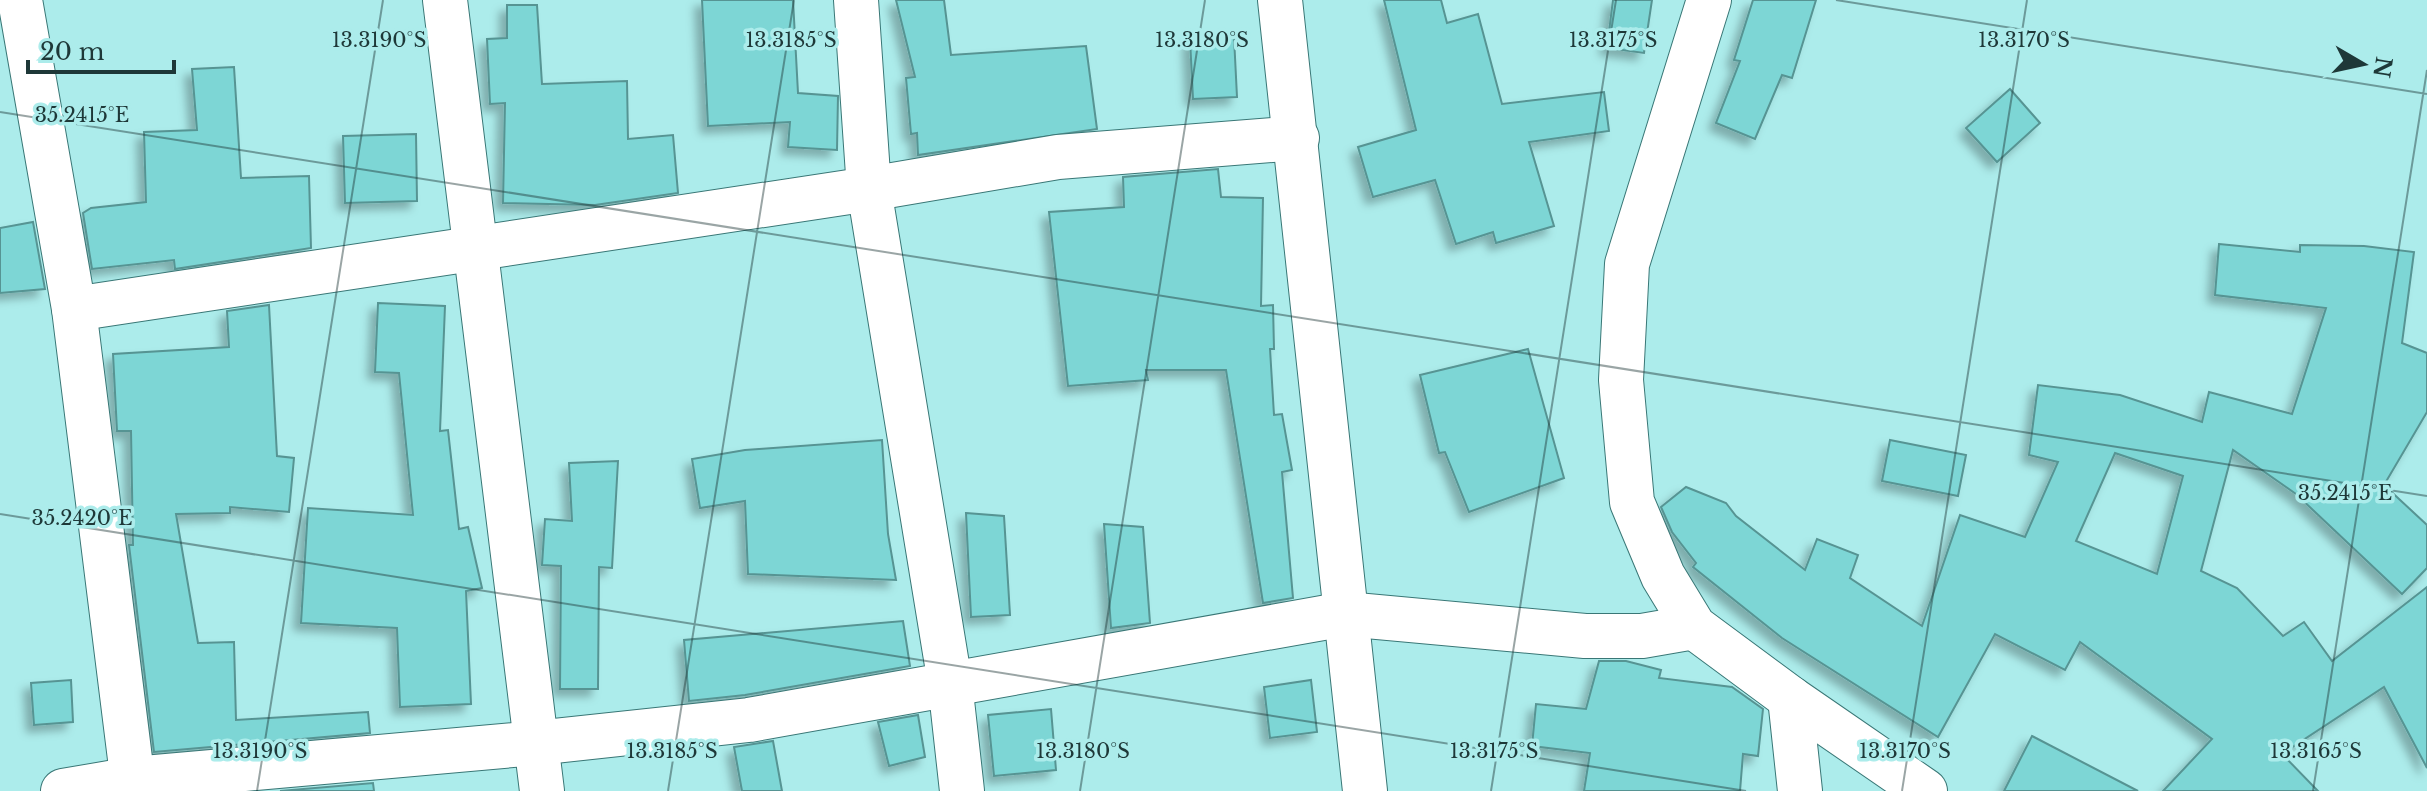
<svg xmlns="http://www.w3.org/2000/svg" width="2427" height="791" viewBox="0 0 2427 791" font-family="'Libre Baskerville',serif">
  <defs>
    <filter id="shadow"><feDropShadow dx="-7" dy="7" stdDeviation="4" flood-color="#0004"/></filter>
  </defs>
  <rect width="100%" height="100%" fill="#aceceb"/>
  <g fill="#7dd6d5" stroke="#579493" stroke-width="2" fill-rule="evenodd" filter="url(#shadow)">
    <polygon points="702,0 793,0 798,93 838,96 837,150 788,147 790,122 708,126"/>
    <polygon points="896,0 944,0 951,55 1086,46 1097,129 918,155 917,133 911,134 906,78 915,77"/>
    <polygon points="1384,0 1441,0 1447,23 1478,14 1502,104 1604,92 1609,131 1529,142 1554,226 1496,243 1493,232 1456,244 1435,180 1373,197 1358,147 1416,130"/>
    <polygon points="1613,0 1652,0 1644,53 1607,48"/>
    <polygon points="1753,0 1816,0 1792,78 1782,75 1755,139 1716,123 1740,61 1734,60"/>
    <polygon points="507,5 537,5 542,84 627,81 628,139 673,135 678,193 595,205 503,203 505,103 490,104 487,39 507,38"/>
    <polygon points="1234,37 1237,97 1193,99 1190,39"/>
    <polygon points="234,67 241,178 309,176 311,248 175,269 174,260 92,269 83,213 91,208 146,202 144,132 197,130 192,69"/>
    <polygon points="2010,89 2040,123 1997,162 1966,128"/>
    <polygon points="416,134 417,201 345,203 343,136"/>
    <polygon points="1218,169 1221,197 1263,198 1261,306 1273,305 1274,349 1270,349 1274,415 1282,414 1292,470 1282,472 1293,598 1263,603 1226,370 1146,370 1148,380 1068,386 1049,212 1124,207 1123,177"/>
    <polygon points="33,222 45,289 0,293 0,228"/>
    <path d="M2219,244l81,8v-7l64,1 50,6 -12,91 25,10v59l-43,73 43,40v43l-25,26 -106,-100 -63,-44 -32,121 36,17 46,48 21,-14 28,39 95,-74v181l-43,-81 -102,67 36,37h-155l49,-52 -132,-97 -15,28 -70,-36 -57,103 -156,-99 -89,-71 3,-4 -24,-31 -11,-25 25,-20 40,16 10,13 69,54 12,-31 41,16 -8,23 72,48 38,-111 65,22 33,-75 -29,-7 9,-70 82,10 82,27 7,-30 83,22 34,-106 -111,-13zM2115,453l68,23 -26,98 -81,-33z"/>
    <polygon points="378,303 445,306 440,431 448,430 459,529 468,527 482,588 466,591 471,704 400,707 397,628 301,623 308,508 413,515 399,373 375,372"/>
    <polygon points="269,305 277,456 294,458 289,512 230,507 230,513 176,514 198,643 234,642 236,720 368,712 370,733 154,752 129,545 133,545 131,431 117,431 113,354 229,347 227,311"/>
    <polygon points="1528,349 1564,478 1469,512 1445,452 1439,453 1420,375"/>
    <polygon points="882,440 888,534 896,580 748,574 745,501 700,508 692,459 745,450"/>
    <polygon points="1890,440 1966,455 1958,496 1882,481"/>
    <polygon points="618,461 612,568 599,567 598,689 560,689 561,566 542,565 545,519 572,521 569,463"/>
    <polygon points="966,513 1004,516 1010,615 971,617"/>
    <polygon points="1104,524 1143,527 1150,623 1111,628"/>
    <polygon points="903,621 910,666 745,695 689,701 684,640"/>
    <polygon points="1599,661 1626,661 1661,670 1659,678 1732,687 1763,709 1758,756 1743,754 1740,791 1584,791 1590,753 1532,746 1536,704 1586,709"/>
    <polygon points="71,680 73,722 34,725 31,683"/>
    <polygon points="1311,680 1317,732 1270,738 1264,687"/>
    <polygon points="1051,709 1056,770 994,776 988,715"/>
    <polygon points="918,715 925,757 889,766 878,722"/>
    <polygon points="2032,736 2138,791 2004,791"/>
    <polygon points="773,741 782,791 742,791 734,747"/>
    <polygon points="373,783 374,791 280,791"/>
  </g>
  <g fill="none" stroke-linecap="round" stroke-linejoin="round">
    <g stroke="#397776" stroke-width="46">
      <g id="minor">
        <polyline points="20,0 74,309 134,791"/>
        <polyline points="445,0 542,791"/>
        <polyline points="856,0 869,189 950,683 962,791"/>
        <polyline points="1280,0 1365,791"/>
        <polyline points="1709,0 1627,264 1621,380 1632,502 1663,576 1694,627 1790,698 1925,791"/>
        <polyline points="74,309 869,189 1058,157 1297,138"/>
        <polyline points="1790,698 1800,791"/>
        <polyline points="63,791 133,779 536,743 749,720 1345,614 1585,636 1642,636 1694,627"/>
      </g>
    </g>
    <use href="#minor" stroke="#fff" stroke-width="44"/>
  </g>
  <path fill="none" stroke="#1e3838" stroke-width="2" stroke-opacity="0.45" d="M1836,0l591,94M0,112l2427,384M0,514l1746,277M257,791l126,-791M668,791l126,-791M1080,791l125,-791M1491,791l125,-791M1902,791l125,-791M2313,791l114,-721"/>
  <g font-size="20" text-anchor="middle" fill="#1e3838" stroke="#aceceb" stroke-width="7" stroke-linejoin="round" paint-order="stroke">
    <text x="379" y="47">13.3190°S</text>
    <text x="791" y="47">13.3185°S</text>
    <text x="1202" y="47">13.3180°S</text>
    <text x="1613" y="47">13.3175°S</text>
    <text x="2024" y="47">13.3170°S</text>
    <text x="82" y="122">35.2415°E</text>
    <text x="2345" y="500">35.2415°E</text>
    <text x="82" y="525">35.2420°E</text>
    <text x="260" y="758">13.3190°S</text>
    <text x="672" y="758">13.3185°S</text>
    <text x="1083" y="758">13.3180°S</text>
    <text x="1494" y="758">13.3175°S</text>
    <text x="1905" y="758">13.3170°S</text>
    <text x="2316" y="758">13.3165°S</text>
  </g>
  <g transform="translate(2363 64) rotate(99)" stroke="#aceceb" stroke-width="6" paint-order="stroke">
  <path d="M0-6L14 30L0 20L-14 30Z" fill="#1e3838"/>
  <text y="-12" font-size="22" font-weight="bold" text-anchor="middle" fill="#1e3838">N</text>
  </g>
  <path d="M28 60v12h146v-12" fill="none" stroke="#1e3838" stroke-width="4"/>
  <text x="40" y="60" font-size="24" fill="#1e3838" stroke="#aceceb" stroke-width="6" paint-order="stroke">20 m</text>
</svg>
